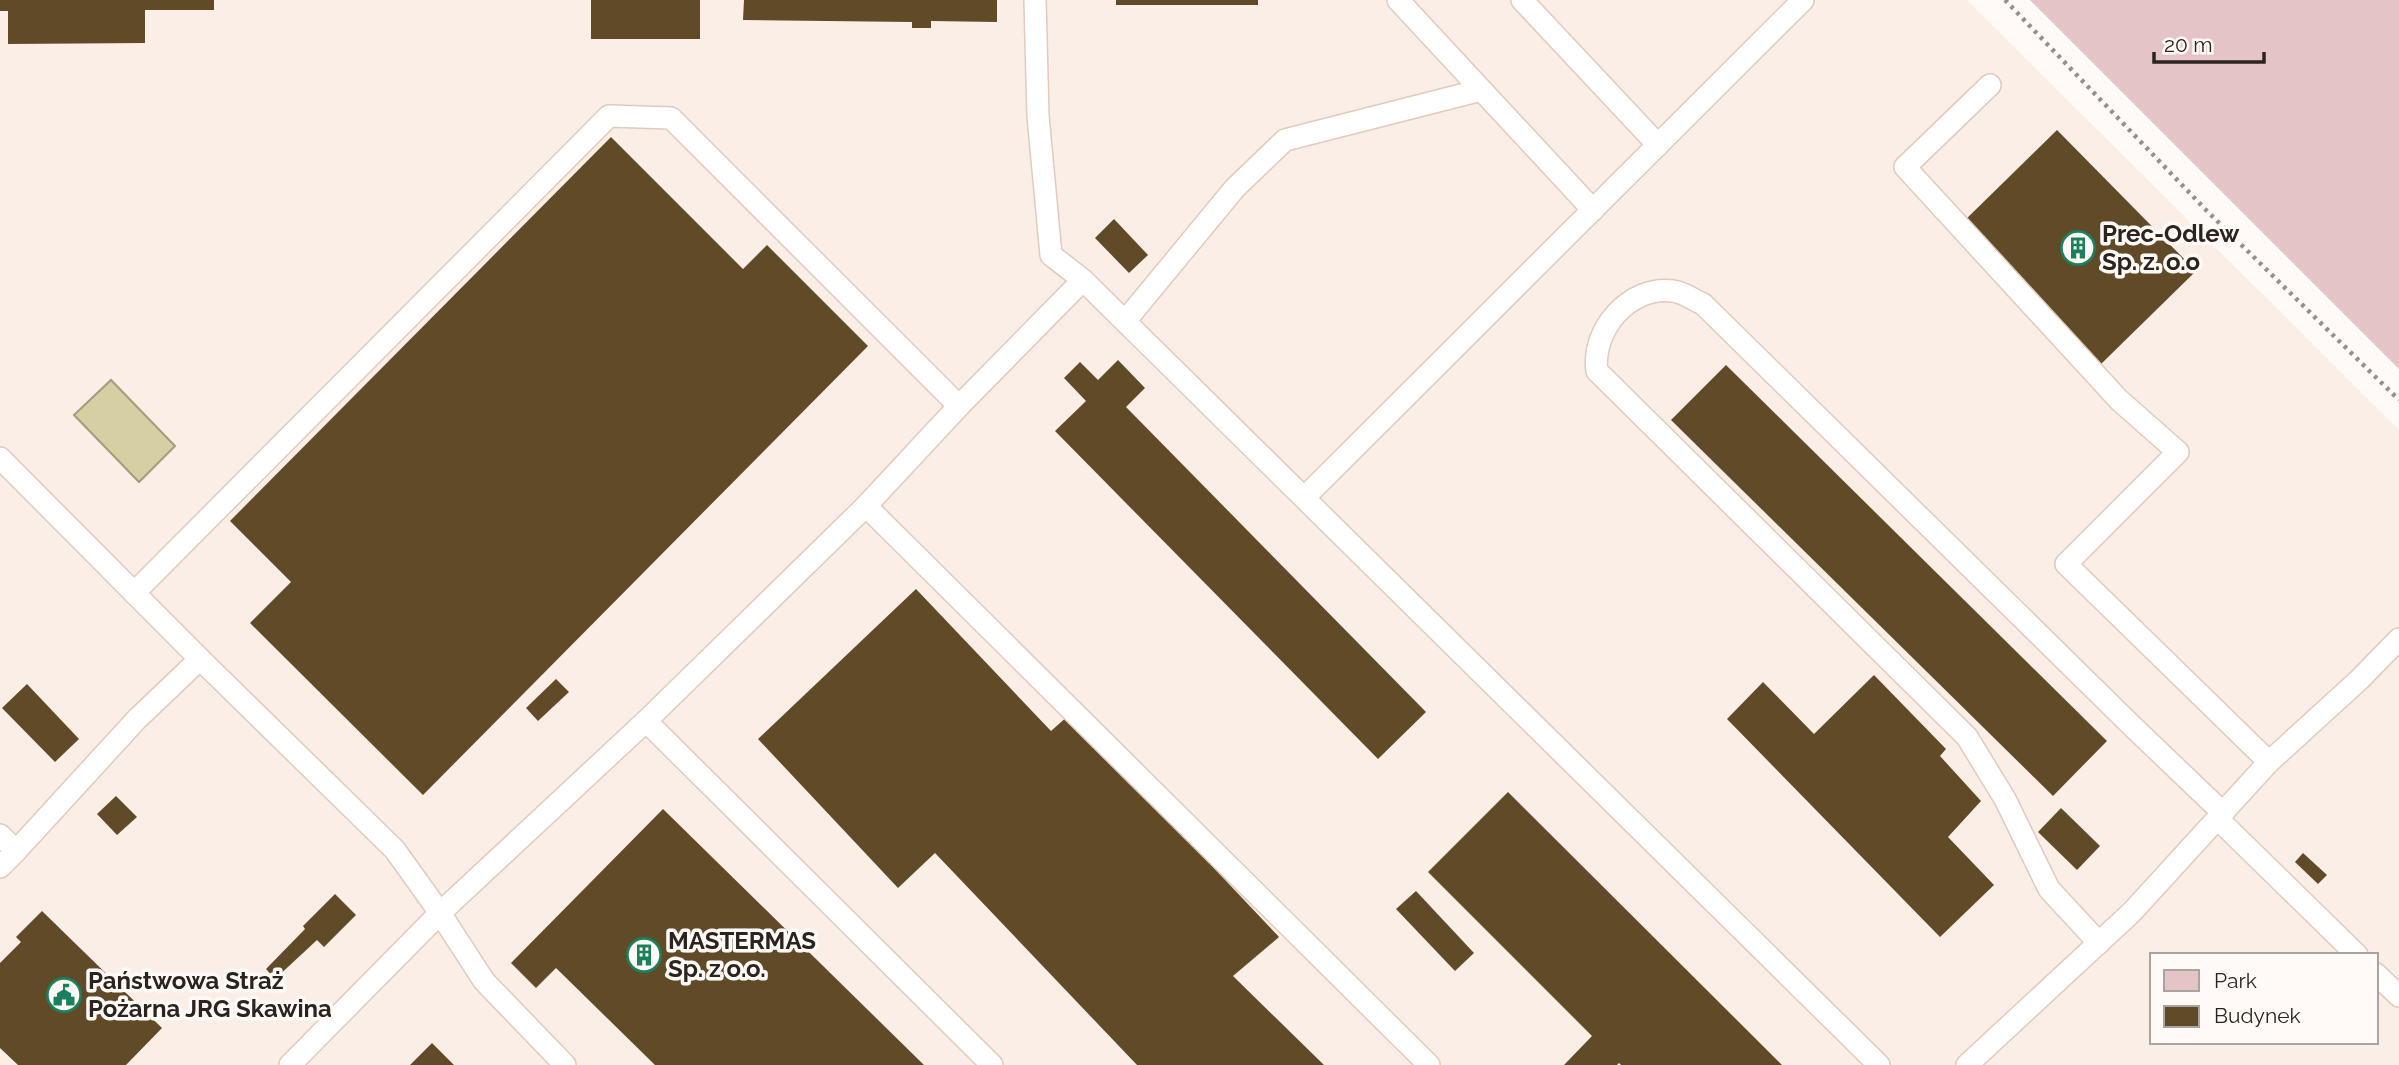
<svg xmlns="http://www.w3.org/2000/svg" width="2399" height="1065" viewBox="0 0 2399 1065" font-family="Raleway,sans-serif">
  <rect width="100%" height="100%" fill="#fffaf7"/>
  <path fill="#faeee6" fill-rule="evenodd" d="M0,0h1967l432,430v635h-2399zM2152,955h224v87h-224z"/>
  <polygon fill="#e4c4c7" points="2030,0 2399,0 2399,369"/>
  <polygon fill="#d7cfa4" stroke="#a39b7c" stroke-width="2" points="111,380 175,446 139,482 74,415"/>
  <g fill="#604a28">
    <polygon points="0,0 214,0 214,10 145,10 145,43 8,44 8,11 0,11"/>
    <rect x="591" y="0" width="109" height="39"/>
    <polygon points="744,0 997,0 997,22 931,21 931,28 912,28 912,22 743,20"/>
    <rect x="1116" y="0" width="142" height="5"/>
    <polygon points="2057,130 2196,271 2099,366 1960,225"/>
    <polygon points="611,137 743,269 767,245 868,346 423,795 250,623 291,582 230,521"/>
    <polygon points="1114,219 1148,255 1129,273 1095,238"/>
    <polygon points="1118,360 1145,388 1126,407 1426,712 1378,759 1055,431 1086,401 1064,378 1080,362 1098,380"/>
    <polygon points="1726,365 2107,741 2053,796 1671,420"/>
    <polygon points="916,589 1051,731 1069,715 1279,937 1233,976 1324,1065 1137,1065 935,853 898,888 758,739"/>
    <polygon points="1874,675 1946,749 1940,756 1981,801 1948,837 1994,885 1940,937 1727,719 1763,682 1814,734"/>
    <polygon points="556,679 569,692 538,721 526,708"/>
    <polygon points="27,684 79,739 55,762 2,708"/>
    <polygon points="1508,792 1782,1065 1621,1065 1619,1063 1617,1065 1564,1065 1592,1036 1428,872"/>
    <polygon points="116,796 137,817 117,835 97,814"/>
    <polygon points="2061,808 2100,846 2077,870 2038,832"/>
    <polygon points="663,809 924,1065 655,1065 556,968 536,988 511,963"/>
    <polygon points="2303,853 2327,875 2318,884 2295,862"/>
    <polygon points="1416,891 1474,953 1455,971 1396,909"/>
    <polygon points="335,894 356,915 324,947 317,940 275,979 266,969 305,929 303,926"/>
    <polygon points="42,911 162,1028 126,1065 18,1065 0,1048 0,963 21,942 16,937"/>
    <polygon points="432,1043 454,1065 410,1065"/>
  </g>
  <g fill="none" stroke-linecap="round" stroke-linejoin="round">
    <g stroke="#e0cbbd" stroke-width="24">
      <g id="service">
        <polyline points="1035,0 1038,116 1051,255 1083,280"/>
        <polyline points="1398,0 1593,210"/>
        <polyline points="1522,0 1658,145"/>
        <polyline points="1126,320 1235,188 1285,140 1481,90"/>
        <polyline points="0,458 200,659"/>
        <polyline points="1305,497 1803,0"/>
        <polyline points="866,506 1429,1065"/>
        <polyline points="134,593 609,116 671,118 959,406"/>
        <polyline points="646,721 992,1065"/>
        <polyline points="2269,762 2359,680 2399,639"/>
        <polyline points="2218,819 2357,955"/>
        <polyline points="0,835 16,851 0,867"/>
        <polyline points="16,851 137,719 200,659 395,850 440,913 290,1065"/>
        <path d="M2099,943l-50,-54 -44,-90 -38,-62 -370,-366c-6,-40 32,-86 76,-80 10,1 21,9 30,13l427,420 93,89"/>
        <polyline points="2376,974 2399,996"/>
        <polyline points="565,1065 484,981 440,913 646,721 866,506 959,406 1083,280 1879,1065"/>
        <polyline points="1967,1065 2132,912 2269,762 2066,564 2178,452 2119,400 1905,167 1990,85"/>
      </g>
    </g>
    <polyline stroke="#968f8b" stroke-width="4.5" stroke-dasharray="3.5 5" stroke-linecap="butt" points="2005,0 2206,210 2399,400"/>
    <use href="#service" stroke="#fff" stroke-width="21"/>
  </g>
  <defs>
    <g id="building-ring" transform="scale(1.75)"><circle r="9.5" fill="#fffaf7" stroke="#1a815c" stroke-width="1.5"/><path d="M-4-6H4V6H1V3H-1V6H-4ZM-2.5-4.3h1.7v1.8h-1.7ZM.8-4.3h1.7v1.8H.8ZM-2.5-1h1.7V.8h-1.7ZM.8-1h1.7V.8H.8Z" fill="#1a815c"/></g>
    <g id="civic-ring" transform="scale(1.75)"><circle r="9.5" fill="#fffaf7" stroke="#1a815c" stroke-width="1.5"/><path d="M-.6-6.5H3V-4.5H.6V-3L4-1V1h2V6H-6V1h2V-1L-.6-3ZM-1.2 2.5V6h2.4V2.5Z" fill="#1a815c"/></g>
  </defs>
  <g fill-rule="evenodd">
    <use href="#building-ring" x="2078" y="248"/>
    <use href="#building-ring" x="644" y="955"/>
    <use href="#civic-ring" x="64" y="995"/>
  </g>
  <g text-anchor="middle" stroke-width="7" stroke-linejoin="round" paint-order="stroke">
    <g font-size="24" font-weight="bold" fill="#2b231d" stroke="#fffaf7" text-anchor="start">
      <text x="2102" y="242">Prec-Odlew<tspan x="2102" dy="28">Sp. z. o.o</tspan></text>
      <text x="668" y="949">MASTERMAS<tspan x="668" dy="28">Sp. z o.o.</tspan></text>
      <text x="88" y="989">Państwowa Straż<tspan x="88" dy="28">Pożarna JRG Skawina</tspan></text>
    </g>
  </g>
  <rect x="2150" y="953" width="228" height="91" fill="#fffaf7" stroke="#aaa4a0" stroke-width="2"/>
  <rect x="2164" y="970" width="35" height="21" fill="#e4c4c7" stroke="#aaa4a0" stroke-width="2"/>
  <text x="2214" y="988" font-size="21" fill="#2b231d">Park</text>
  <rect x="2164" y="1006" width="35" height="21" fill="#604a28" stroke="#aaa4a0" stroke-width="2"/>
  <text x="2214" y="1023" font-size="21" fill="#2b231d">Budynek</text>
  <path d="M2154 52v10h110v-10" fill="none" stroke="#2b231d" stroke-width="3.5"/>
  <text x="2164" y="52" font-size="21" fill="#2b231d" stroke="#fffaf7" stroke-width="5" paint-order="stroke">20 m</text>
</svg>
